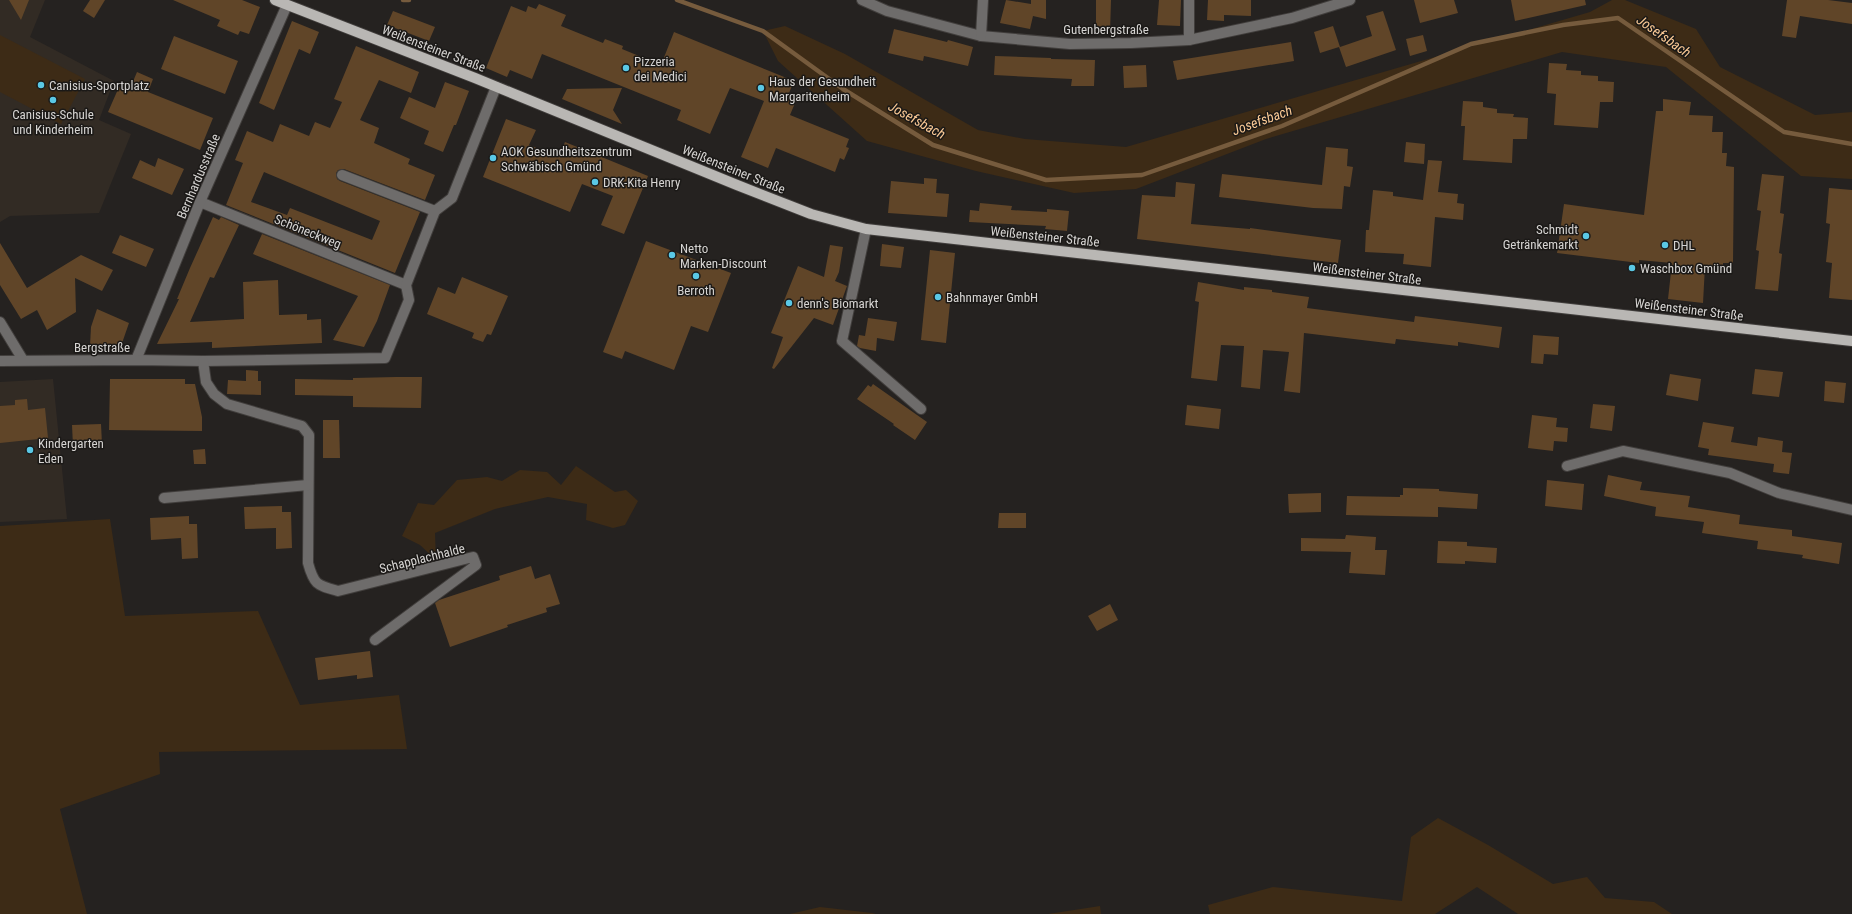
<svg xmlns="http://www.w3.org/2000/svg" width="1852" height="914" viewBox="0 0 1852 914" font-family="'Roboto Condensed',sans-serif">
  <rect width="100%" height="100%" fill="#252220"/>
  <g fill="#322b24">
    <polygon points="0,0 45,0 30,37 114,81 99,120 131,134 99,213 10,216 0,222"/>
    <polygon points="53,379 67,519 0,522 0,382"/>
  </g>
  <g fill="#3d2b16">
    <polygon points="1612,0 1625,0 1696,29 1720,67 1815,115 1852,112 1852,179 1801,176 1666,67 1562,52 1266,139 1136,189 1074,193 976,171 867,141 778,61 763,31 785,26 845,54 978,130 1025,139 1126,147 1590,12"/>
    <polygon points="0,35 85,79 61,124 0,92"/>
    <polygon points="576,466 615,492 626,490 638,501 625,525 613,528 586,520 587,504 548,497 495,509 435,533 436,560 420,545 402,536 418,503 434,505 457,480 487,477 502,481 520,470 547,472 561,485"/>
    <polygon points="110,519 125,616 258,611 300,705 399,695 407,749 159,752 160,774 60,809 87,914 0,914 0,526"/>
    <polygon points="1438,818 1488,845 1553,884 1587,877 1605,898 1654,902 1672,914 1518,914 1477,887 1435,914 1210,914 1208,905 1273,887 1402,901 1411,837"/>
    <polygon points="1100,906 1101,914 1048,914"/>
    <polygon points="820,907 872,913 876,914 790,914"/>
  </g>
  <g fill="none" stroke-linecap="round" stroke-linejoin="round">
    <g stroke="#765b3d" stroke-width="4.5">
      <polyline points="403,0 409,0"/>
      <polyline points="677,0 763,31 843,89 933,145 1046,180 1142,175 1282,126 1471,44 1563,25 1618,18 1784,132 1852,144"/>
    </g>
  </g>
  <g fill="#604528" fill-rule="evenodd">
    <polygon points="9,0 29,0 21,20"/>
    <polygon points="90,0 105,0 94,18 83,11"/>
    <polygon points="173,0 242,0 260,7 249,34 240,31 238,35 217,26 220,20"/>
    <polygon points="1006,0 1031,4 1031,0 1046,0 1046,19 1033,16 1030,29 1000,23"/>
    <polygon points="1096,0 1111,0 1110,33 1096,33"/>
    <polygon points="1159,0 1181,0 1180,26 1157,25"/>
    <polygon points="1208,0 1251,0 1251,16 1224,15 1224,21 1207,20"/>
    <polygon points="1414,0 1454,0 1458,13 1420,23"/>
    <polygon points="1511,0 1585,0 1586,5 1515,21"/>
    <polygon points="1787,0 1828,0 1852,3 1852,24 1800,16 1796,38 1782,36"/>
    <polygon points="539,4 566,15 561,26 603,43 605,39 623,46 622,49 661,65 674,32 794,81 789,93 798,96 790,115 849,139 846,147 849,148 844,160 840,158 835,172 776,148 768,168 741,157 764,101 730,88 710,134 677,120 681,110 542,54 532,79 510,70 507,77 486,68 511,6 526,12 528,6 536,9"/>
    <polygon points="393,11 435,27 429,41 387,25"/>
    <polygon points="1383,11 1396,50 1346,67 1339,47 1320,53 1314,32 1333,26 1340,47 1372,36 1366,16"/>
    <polygon points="292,21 319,32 310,54 299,49 274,110 259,103"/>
    <polygon points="894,29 947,42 948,40 973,47 968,66 924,56 923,61 888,53"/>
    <polygon points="1423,35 1427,51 1410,56 1406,39"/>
    <polygon points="174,36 238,61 225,94 161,69"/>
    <polygon points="1291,42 1294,61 1177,80 1173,61"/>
    <path d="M356,46l63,26 -8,21 -32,-13 -19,40 19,8 -5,15 36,16 -2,5 27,11 -10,25 -81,-31 -6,1 -2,3 1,6 3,2 80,31 -25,61 -169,-68 17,-42 -8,-3 12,-29 26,11 7,-18 29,12 6,-14 15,6 12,-26 -8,-3zM264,172l116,49 -8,19 -82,-32 -3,7 -36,-13z"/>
    <polygon points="995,56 1051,58 1051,59 1095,60 1094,86 1071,86 1072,79 994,75"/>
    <polygon points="1549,63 1567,64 1566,70 1581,71 1581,75 1598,76 1598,81 1614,82 1613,102 1600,102 1598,128 1554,125 1556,94 1547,93"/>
    <polygon points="1146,65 1147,87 1124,88 1123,66"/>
    <polygon points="137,72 153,79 148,92 213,118 200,150 108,112 119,87 129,91"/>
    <polygon points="445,82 469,91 456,125 454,125 443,152 424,144 429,131 400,118 409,97 435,108"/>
    <polygon points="622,88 613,110 622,124 562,99 567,89"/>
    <polygon points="1663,99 1691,102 1689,115 1713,116 1712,132 1723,132 1722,153 1727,153 1726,166 1734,167 1733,263 1723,263 1723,268 1705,266 1703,303 1668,299 1672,263 1639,260 1639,263 1557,253 1564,204 1644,215 1656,111 1663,111"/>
    <polygon points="1463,101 1483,102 1483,107 1497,109 1497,113 1514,114 1513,117 1528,118 1527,139 1513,139 1512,163 1463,160 1465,126 1461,126"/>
    <polygon points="506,119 536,130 529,145 559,157 565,142 648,176 624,234 601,225 613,196 582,184 570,212 483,177"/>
    <polygon points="1406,142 1425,144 1424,164 1404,162"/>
    <polygon points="1326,147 1348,149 1347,166 1353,167 1350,187 1344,186 1342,209 1313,208 1219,197 1222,174 1322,185"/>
    <polygon points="158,158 184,169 172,195 132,178 140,160 155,167"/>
    <polygon points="1428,160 1442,161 1438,192 1458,194 1457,203 1464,204 1463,220 1435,217 1431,267 1403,264 1404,254 1365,252 1366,230 1369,230 1373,190 1393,192 1393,196 1423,200"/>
    <polygon points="1762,174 1784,176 1780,213 1784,214 1779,253 1782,254 1778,291 1755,289 1759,251 1756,250 1761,211 1757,210"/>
    <polygon points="924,178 937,179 936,193 949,194 947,217 888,213 891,181 924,184"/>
    <polygon points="1176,182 1195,184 1191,224 1250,229 1250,228 1341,240 1338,263 1137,239 1142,195 1175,197"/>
    <polygon points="1829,188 1852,190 1852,300 1829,298 1832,263 1826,262 1830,224 1826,223"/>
    <polygon points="980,203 1012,206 1011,210 1047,212 1047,209 1069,211 1067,231 1045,229 1046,226 969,222 970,210 979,211"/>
    <polygon points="213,217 219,220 221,217 239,225 214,278 210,277 190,322 244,319 243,282 278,280 279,315 307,314 307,320 321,319 322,343 212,348 212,342 157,344 179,299 177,299 190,268"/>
    <polygon points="262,234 390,285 377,321 364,347 333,340 358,296 253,254"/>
    <polygon points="120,235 154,249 146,267 112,253"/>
    <polygon points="646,241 731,273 708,332 691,326 674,370 625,351 622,359 603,352"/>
    <polygon points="0,243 27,288 81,255 113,270 102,291 75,278 76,312 47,330 37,310 21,319 0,285"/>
    <polygon points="882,244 904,247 901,268 880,266"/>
    <polygon points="830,245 843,247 839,272 835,281 847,286 833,325 814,318 774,369 772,368 783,337 771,333 798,266 824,277"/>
    <polygon points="930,250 955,253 946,343 921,340"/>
    <polygon points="462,277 508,296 491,335 487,334 483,342 472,338 474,333 427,314 438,287 455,294"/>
    <polygon points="1198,282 1244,290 1244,287 1272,290 1272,292 1309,297 1307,308 1414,322 1415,316 1502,327 1499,348 1458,342 1458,346 1396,339 1395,344 1304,333 1300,393 1284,391 1289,352 1263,350 1260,389 1241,387 1244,346 1221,345 1217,381 1191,378 1199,302 1195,301"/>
    <polygon points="97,309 129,323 121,346 90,346 91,327"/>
    <polygon points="868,318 897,322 894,341 877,338 876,351 860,348 857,346 859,335 865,336"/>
    <polygon points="1533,335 1559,337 1558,355 1544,354 1543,364 1531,363"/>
    <polygon points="1755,369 1783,372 1779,397 1752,394"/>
    <polygon points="246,370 258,371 258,381 261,381 261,395 227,394 228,380 246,381"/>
    <polygon points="1670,374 1701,379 1698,401 1666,395"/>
    <polygon points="396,377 422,377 421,408 353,407 353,396 295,395 295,379 353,380 353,378"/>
    <polygon points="110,379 185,379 185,384 195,384 202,417 202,431 109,430"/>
    <polygon points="1825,381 1846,383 1844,403 1824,401"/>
    <polygon points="873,384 927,422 915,440 893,425 894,424 857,399 868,385 871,387"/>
    <polygon points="27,399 28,410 45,408 48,438 0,443 0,406 15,405 15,400"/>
    <polygon points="1593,404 1615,406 1612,431 1590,428"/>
    <polygon points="1187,405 1221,409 1219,429 1185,425"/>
    <polygon points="1532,415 1557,418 1556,427 1568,428 1567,442 1554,441 1553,451 1528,448"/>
    <polygon points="323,420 339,420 340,458 323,458"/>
    <polygon points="1703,422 1734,427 1731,442 1757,446 1758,437 1783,441 1782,452 1792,453 1789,474 1773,472 1774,464 1708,455 1709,449 1698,447"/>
    <polygon points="101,424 102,444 73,446 72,425"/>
    <polygon points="205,449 206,464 194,464 193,450"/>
    <polygon points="1608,475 1642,482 1640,490 1690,496 1688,507 1740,515 1739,524 1792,530 1792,536 1842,543 1839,564 1802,558 1803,555 1757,549 1758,541 1702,533 1704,522 1655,516 1656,507 1604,496"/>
    <polygon points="1547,480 1584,484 1582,510 1545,506"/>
    <polygon points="1403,488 1439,489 1439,491 1478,494 1477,509 1438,507 1438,517 1346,515 1347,496 1400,497 1400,495 1403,495"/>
    <polygon points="1321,493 1321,512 1289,513 1288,494"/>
    <polygon points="282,506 282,512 291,512 292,548 276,549 276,528 245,529 244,507"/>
    <polygon points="999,513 1026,513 1026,528 998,528"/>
    <polygon points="189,516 189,524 197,524 198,558 182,559 181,538 151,540 150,518"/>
    <polygon points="1346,535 1376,537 1375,550 1387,550 1385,575 1349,573 1351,552 1301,551 1301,538 1345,539"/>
    <polygon points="1438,541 1467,542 1467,546 1497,548 1496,563 1465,561 1465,564 1437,563"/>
    <polygon points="531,566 535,579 550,574 560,604 546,608 547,612 507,625 508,627 450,647 435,603 439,600 500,580 499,576"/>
    <polygon points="1110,604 1118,620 1097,631 1088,616"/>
    <polygon points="370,651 373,677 357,679 357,675 318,680 315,658"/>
  </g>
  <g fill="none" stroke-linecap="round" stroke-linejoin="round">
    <g stroke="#413e3c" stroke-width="12">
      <g id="minor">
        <polyline points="862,0 887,11 981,36 1070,44 1131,43 1189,40 1292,18 1350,0"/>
        <polyline points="981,36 983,0"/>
        <polyline points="1189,40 1189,0"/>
        <polyline points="342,175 435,211"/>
        <polyline points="200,202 406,285"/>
        <polyline points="866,229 842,341 921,409"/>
        <polyline points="0,322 23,360"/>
        <polyline points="136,360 200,202 287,5"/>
        <polyline points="0,361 136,360 203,361 385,358 409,300 406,285 435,211 452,198 496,87"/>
        <path d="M203,361l3,21 8,12 13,10 75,22 7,9 -1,128c6,22 9,22 30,28l135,-34 3,8 -101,75"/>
        <polyline points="1567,466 1623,451 1730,473 1779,493 1852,510"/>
        <polyline points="164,498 308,485"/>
      </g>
    </g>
    <g stroke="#413e3c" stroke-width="12">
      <polyline id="major" points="275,0 475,78 737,185 811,214 866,229 1852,341"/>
    </g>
    <use href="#minor" stroke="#6e6c6b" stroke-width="10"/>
    <use href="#major" stroke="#b9b7b4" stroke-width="10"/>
  </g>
  <g fill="#5ac8e5" stroke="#1b1917" stroke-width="1.5">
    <circle cx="626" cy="68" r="4"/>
    <circle cx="41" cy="85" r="4"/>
    <circle cx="761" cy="88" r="4"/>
    <circle cx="53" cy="100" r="4"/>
    <circle cx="493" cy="158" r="4"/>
    <circle cx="595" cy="182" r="4"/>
    <circle cx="1586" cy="236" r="4"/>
    <circle cx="1665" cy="245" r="4"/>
    <circle cx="672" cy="255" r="4"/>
    <circle cx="1632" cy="268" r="4"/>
    <circle cx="696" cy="276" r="4"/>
    <circle cx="938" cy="297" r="4"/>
    <circle cx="789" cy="303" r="4"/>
    <circle cx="30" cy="450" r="4"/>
  </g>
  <g text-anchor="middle" stroke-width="3" stroke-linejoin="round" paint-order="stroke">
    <g font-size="13" fill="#d6d4d2" stroke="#1b1917">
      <text x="1106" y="34">Gutenbergstraße</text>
      <text transform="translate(434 48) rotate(21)" y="5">Weißensteiner Straße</text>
      <text transform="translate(734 169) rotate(22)" y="5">Weißensteiner Straße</text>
      <text transform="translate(198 176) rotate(-67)" y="5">Bernhardusstraße</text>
      <text transform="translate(308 231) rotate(22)" y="5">Schöneckweg</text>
      <text transform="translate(1045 236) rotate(6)" y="5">Weißensteiner Straße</text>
      <text transform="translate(1367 273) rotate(7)" y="5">Weißensteiner Straße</text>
      <text transform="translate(1689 309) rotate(7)" y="5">Weißensteiner Straße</text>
      <text x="102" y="352">Bergstraße</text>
      <text transform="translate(422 558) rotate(-14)" y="5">Schapplachhalde</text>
    </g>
    <g font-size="13" fill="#d6d4d2" stroke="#1b1917" text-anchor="start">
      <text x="634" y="66">Pizzeria<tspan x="634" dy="15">dei Medici</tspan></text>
      <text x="769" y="86">Haus der Gesundheit<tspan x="769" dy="15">Margaritenheim</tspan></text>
      <text x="49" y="90">Canisius-Sportplatz</text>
      <text x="53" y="119" text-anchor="middle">Canisius-Schule<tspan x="53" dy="15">und Kinderheim</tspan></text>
      <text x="501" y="156">AOK Gesundheitszentrum<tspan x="501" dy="15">Schwäbisch Gmünd</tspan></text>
      <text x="603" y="187">DRK-Kita Henry</text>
      <text x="1578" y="234" text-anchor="end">Schmidt<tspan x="1578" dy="15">Getränkemarkt</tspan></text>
      <text x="1673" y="250">DHL</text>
      <text x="680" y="253">Netto<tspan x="680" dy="15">Marken-Discount</tspan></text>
      <text x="1640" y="273">Waschbox Gmünd</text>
      <text x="696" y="295" text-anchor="middle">Berroth</text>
      <text x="946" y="302">Bahnmayer GmbH</text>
      <text x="797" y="308">denn's Biomarkt</text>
      <text x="38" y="448">Kindergarten<tspan x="38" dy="15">Eden</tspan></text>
    </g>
    <g font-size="14" font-style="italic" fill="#fac995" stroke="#1b1917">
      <text transform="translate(1664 36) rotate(35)" y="5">Josefsbach</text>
      <text transform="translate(917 120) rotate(29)" y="5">Josefsbach</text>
      <text transform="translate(1262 120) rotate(-20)" y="5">Josefsbach</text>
    </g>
  </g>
</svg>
